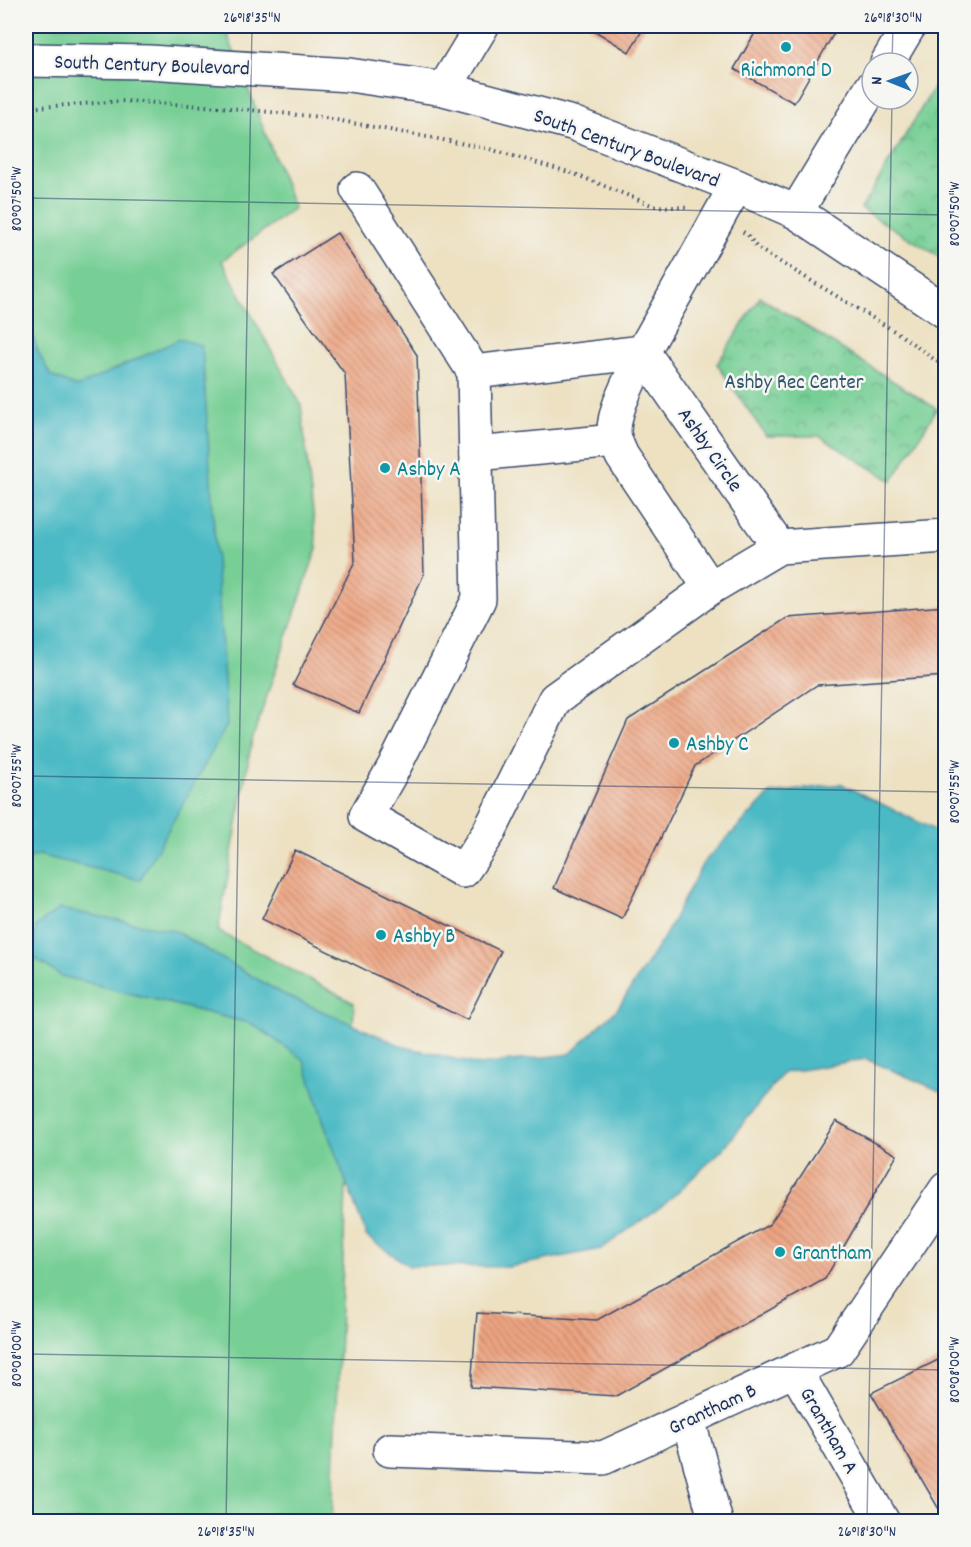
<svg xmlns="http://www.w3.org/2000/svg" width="971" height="1547" viewBox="0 0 971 1547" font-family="Dekko,sans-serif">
  <defs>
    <pattern id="park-crowns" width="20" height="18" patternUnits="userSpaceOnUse" patternTransform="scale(1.5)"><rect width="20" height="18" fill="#77cf95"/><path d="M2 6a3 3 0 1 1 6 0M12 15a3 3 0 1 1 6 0" fill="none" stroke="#61a87d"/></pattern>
    <pattern id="building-back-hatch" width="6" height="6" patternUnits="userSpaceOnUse" patternTransform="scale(1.5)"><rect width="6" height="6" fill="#eda481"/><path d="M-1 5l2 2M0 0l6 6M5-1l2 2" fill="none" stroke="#bf866d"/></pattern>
  </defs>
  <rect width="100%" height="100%" fill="#f6f6f2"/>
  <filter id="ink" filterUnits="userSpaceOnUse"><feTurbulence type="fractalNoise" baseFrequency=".0167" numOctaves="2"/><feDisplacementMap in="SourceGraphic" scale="12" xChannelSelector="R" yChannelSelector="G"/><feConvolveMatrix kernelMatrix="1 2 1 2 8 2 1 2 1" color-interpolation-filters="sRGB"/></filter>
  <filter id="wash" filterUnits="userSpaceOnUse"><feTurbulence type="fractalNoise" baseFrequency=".008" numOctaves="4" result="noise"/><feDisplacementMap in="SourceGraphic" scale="24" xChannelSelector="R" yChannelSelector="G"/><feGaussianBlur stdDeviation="1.35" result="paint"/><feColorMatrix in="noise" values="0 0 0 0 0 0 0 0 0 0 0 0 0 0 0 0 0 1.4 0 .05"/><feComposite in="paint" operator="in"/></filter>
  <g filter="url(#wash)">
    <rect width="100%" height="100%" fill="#ede1c2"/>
    <polygon fill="#77cf95" stroke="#497f7a" stroke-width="1.5" points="26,26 224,26 294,208 222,261 301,405 317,548 252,740 218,931 354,1003 332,1521 26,1521"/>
    <g fill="url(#park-crowns)" stroke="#497f7a" stroke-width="1.5">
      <polygon points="945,69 946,260 945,260 861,209"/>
      <polygon points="760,297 937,409 892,481 819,436 766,436 717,364"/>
    </g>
    <g fill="#4cbac4" stroke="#347491" stroke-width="1.5">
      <polygon points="26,313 38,352 51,376 77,387 180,339 202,346 227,725 140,880 39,855 26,859"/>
      <polygon points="841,784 945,835 945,1093 866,1059 783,1073 724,1148 666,1203 601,1249 509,1267 409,1266 367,1237 325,1126 304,1060 252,1024 61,976 33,957 36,926 60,909 175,931 281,993 402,1046 479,1065 570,1054 618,1008 663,939 703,863 770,794"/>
    </g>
    <g id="blocks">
      <g fill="url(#building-back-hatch)">
        <polygon points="587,26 645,26 629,52"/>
        <polygon points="759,26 838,26 794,103 734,69"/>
        <polygon points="337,233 417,355 424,574 359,713 293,685 355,561 345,374 273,274"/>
        <polygon points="946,606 946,676 817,685 695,766 622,919 554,888 628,720 787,618"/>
        <polygon points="295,850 501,951 467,1020 262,919"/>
        <polygon points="836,1121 897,1155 825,1279 616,1396 471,1387 477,1313 597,1320 770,1224"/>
        <polygon points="940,1359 946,1369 946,1515 940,1511 871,1393"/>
      </g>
    </g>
  </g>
  <g filter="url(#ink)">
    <use href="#blocks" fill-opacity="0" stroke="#3a4a6d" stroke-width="1.5"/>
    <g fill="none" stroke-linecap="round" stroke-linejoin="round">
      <g stroke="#3a4a6d" stroke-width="36">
        <g id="minor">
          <polyline points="26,60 149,62 349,75 444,89 572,123 736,186 796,212 946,312"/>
          <polyline points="887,63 909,26"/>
          <polyline points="444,89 482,26"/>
          <polyline points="357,189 474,372 479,599 394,767 366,816 463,871 488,834 555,699 710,588 779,547 946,536"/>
          <polyline points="796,212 872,87"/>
          <path d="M643,352c-10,23 -30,57 -29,81 1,9 5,16 8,23l88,132"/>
          <polyline points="643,352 779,547"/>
          <polyline points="474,372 643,352 736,186"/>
          <polyline points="476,454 615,441"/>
          <polyline points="795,1370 883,1522"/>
          <polyline points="688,1419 716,1522"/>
          <polyline points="390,1450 603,1458 838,1350 946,1189"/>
        </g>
      </g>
      <g stroke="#3a4a6d" stroke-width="4" stroke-dasharray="1.5 4.5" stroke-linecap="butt">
        <polyline points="26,108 124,101 220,107 320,117 486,148 572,173 654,206 690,208"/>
        <polyline points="743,232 748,235 757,248 901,335 946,368"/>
      </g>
      <use href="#minor" stroke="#fff" stroke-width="33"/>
    </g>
  </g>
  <path fill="none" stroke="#1b2f5e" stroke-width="1.5" stroke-opacity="0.45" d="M892,63l1,-37M26,198l920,17M26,776l920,16M26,1354l920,16M226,1522l26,-1496M867,1522l25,-1423"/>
  <g fill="#0f9aa8" stroke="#f6f6f2" stroke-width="2">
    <circle cx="786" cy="47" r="6"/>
    <circle cx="385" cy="468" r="6"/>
    <circle cx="674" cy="743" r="6"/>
    <circle cx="381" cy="935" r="6"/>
    <circle cx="780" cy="1252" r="6"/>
  </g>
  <g text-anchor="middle" stroke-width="5" stroke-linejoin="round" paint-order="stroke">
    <g font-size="21" fill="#1b2f5e" stroke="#f6f6f2">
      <text transform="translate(152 64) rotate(2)" y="7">South Century Boulevard</text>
      <text transform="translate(627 147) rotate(20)" y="7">South Century Boulevard</text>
      <text transform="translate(711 449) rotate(55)" y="7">Ashby Circle</text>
      <text transform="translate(712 1408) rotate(-25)" y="7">Grantham B</text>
      <text transform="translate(830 1430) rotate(60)" y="7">Grantham A</text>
    </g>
    <g font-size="21" fill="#0d838f" stroke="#f6f6f2" text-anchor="start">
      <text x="786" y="76" text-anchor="middle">Richmond D</text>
      <text x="397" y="475">Ashby A</text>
      <text x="686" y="750">Ashby C</text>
      <text x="393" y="942">Ashby B</text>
      <text x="792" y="1259">Grantham</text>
    </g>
    <g font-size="21" fill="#32576c" stroke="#f6f6f2">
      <text x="794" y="388">Ashby Rec Center</text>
    </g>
  </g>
  <rect width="971" height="1547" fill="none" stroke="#f6f6f2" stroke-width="66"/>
  <g transform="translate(890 81) rotate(271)"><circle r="28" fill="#f6f6f2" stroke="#9ea6b7" stroke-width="1.5"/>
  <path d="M0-4.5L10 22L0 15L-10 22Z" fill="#1f6fb2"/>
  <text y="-9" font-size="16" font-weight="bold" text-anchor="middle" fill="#1b2f5e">N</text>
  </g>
  <rect x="33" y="33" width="905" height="1481" fill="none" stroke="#1b2f5e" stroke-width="2"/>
  <g font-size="15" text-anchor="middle" fill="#1b2f5e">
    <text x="252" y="22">26°18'35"N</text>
    <text x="893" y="22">26°18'30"N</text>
    <text transform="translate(16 199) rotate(-90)" y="5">80°07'50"W</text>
    <text transform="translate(954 214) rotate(-90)" y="5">80°07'50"W</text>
    <text transform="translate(16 776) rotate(-90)" y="5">80°07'55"W</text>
    <text transform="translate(954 792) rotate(-90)" y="5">80°07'55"W</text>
    <text transform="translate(16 1354) rotate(-90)" y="5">80°08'00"W</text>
    <text transform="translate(954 1370) rotate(-90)" y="5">80°08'00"W</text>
    <text x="226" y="1536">26°18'35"N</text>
    <text x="867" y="1536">26°18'30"N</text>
  </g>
</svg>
